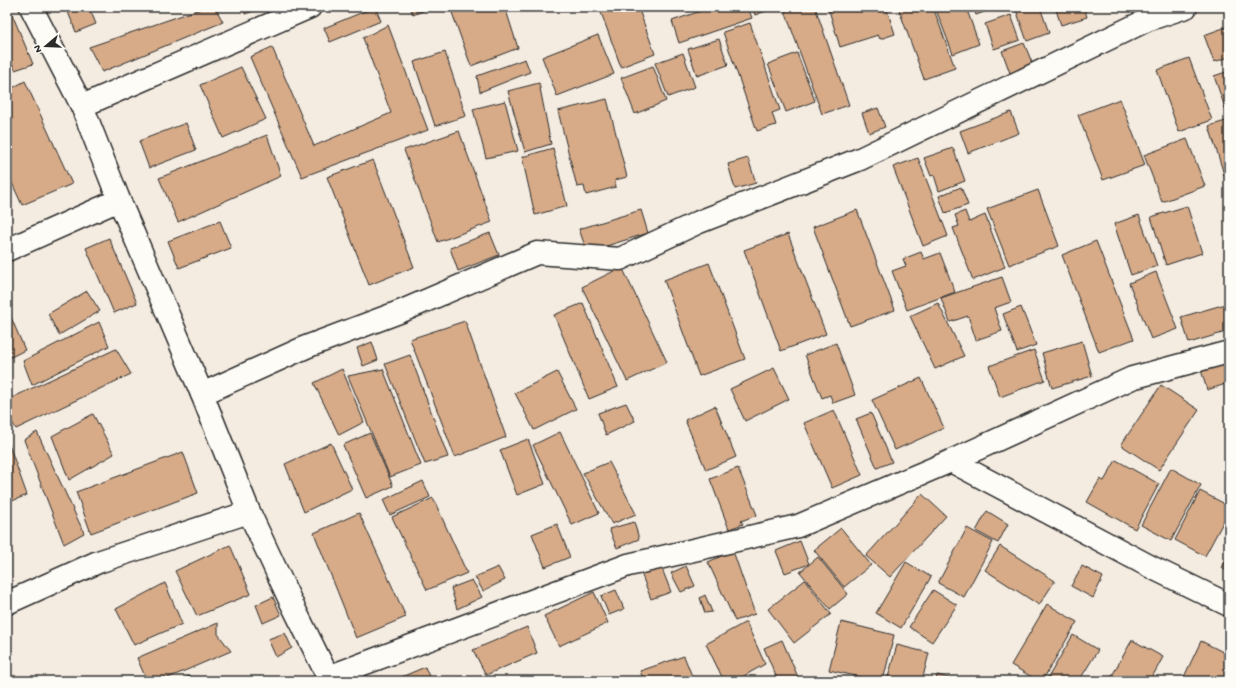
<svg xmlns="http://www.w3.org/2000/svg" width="1236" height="688" viewBox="0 0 1236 688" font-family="'Gochi Hand',sans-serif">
  <rect width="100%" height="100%" fill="#f5ece1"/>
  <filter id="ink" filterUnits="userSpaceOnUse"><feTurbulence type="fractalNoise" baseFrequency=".025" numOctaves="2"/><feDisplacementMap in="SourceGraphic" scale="8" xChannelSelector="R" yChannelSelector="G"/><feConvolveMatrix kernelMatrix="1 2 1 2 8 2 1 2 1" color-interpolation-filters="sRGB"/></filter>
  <g filter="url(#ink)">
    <g fill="#d7ab88" stroke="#2b2b2b">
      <polygon points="7,7 9,7 33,64 15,70 7,51"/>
      <polygon points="66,7 89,7 96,24 76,32"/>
      <polygon points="206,7 215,7 223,22 102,72 89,47"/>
      <polygon points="243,7 265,7 245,14"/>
      <polygon points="375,7 381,21 330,42 324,28"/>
      <polygon points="410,7 432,7 413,15"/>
      <polygon points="450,7 505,7 518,48 471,66"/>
      <polygon points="599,7 638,7 655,54 621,67"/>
      <polygon points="712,7 748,7 752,18 679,43 672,21"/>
      <polygon points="752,7 777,7 755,15"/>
      <polygon points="796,7 815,7 849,105 822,114 785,11"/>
      <polygon points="828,7 886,7 895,34 880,39 878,35 840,47"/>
      <polygon points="898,7 933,7 955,68 924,79"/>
      <polygon points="935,7 966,7 979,44 953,54"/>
      <polygon points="973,7 998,7 976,15"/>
      <polygon points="1015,7 1040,7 1049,33 1027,41"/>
      <polygon points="1055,7 1084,7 1087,17 1061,25"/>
      <polygon points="1011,15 1020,40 994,49 985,24"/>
      <polygon points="750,23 780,110 772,113 776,125 757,131 723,32"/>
      <polygon points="388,25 428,130 302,177 250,57 272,47 314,146 391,113 363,38"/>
      <polygon points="1229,26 1229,57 1214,62 1204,35"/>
      <polygon points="598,35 614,74 557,96 542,57"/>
      <polygon points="719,39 728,65 697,76 688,49"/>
      <polygon points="1024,43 1033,65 1010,73 1002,51"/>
      <polygon points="445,52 466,116 435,126 414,62"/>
      <polygon points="683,53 695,87 668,97 655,63"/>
      <polygon points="797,53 815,101 786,112 768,64"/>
      <polygon points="1189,58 1212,120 1179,132 1157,70"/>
      <polygon points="525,59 530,72 480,92 477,76"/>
      <polygon points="653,66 666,101 635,114 621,78"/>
      <polygon points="241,67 266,119 223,138 200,85"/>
      <polygon points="1229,71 1229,119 1214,76"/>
      <polygon points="25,81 72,184 22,205 7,172 7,91"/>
      <polygon points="539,83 551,144 525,152 508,91"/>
      <polygon points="607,99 627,177 615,180 616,187 586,195 584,186 577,187 558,111"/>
      <polygon points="1120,99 1145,165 1103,180 1078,115"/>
      <polygon points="505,101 518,151 486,158 473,109"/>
      <polygon points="878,108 885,127 869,133 862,113"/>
      <polygon points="1011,112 1019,133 968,153 960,131"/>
      <polygon points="1229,120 1229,180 1226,181 1209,126"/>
      <polygon points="186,123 196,150 149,168 139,141"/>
      <polygon points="459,131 492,222 438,242 404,150"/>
      <polygon points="267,135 281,176 178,222 159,178"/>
      <polygon points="1187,139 1205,186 1162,202 1144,155"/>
      <polygon points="553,148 567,206 535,215 522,157"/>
      <polygon points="953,148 965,181 939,191 934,175 931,176 924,158"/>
      <polygon points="748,158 756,183 735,189 728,164"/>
      <polygon points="918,158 948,236 923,246 893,167"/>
      <polygon points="373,160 414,267 369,285 327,177"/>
      <polygon points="961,187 968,205 945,213 939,196"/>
      <polygon points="1038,190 1059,246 1009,265 987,209"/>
      <polygon points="1187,206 1202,253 1166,265 1151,217"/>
      <polygon points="641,210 648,233 587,252 579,229"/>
      <polygon points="857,210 895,310 850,326 813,227"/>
      <polygon points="965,211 969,222 985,215 1005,267 973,280 953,228 959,226 955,215"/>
      <polygon points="1139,215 1157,266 1131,275 1114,224"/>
      <polygon points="220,221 231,248 179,268 168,241"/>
      <polygon points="490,233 499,255 458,271 450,248"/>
      <polygon points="788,234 826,334 781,351 744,250"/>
      <polygon points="109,238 137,303 114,313 86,248"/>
      <polygon points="1096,241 1134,339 1099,352 1062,255"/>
      <polygon points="921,252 924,259 940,253 955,292 907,310 892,271 906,266 903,259"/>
      <polygon points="709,263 745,359 699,376 664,280"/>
      <polygon points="622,267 667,362 627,381 582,287"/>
      <polygon points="1156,272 1178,329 1151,339 1129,283"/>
      <polygon points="1002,277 1011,302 994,308 1002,331 976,340 968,316 950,322 941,298"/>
      <polygon points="87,291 100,311 59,335 48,314"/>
      <polygon points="583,303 618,387 589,399 554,315"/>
      <polygon points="938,303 964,356 935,369 910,316"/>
      <polygon points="1229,303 1229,331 1189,343 1181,317"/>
      <polygon points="1021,307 1036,345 1017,352 1003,314"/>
      <polygon points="7,308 25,350 7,359"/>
      <polygon points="465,321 506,437 455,457 410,339"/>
      <polygon points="99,322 109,346 32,385 23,361"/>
      <polygon points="1082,341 1092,376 1052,388 1042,353"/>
      <polygon points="372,342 378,360 363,366 357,348"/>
      <polygon points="836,343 855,395 833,403 830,395 822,398 805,355"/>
      <polygon points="116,349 131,374 16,429 7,414 7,400"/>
      <polygon points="1034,350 1045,380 1000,397 989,366"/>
      <polygon points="410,355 448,457 425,464 385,364"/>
      <polygon points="1229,362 1229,383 1207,390 1201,370"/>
      <polygon points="774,368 789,399 745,421 730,389"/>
      <polygon points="342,369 364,422 339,435 314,383"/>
      <polygon points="383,369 421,465 390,477 348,376"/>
      <polygon points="557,372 576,409 534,430 515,393"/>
      <polygon points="921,378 944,428 895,450 872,400"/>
      <polygon points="1161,385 1199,410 1159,470 1121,445"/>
      <polygon points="626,403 635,421 606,435 598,413"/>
      <polygon points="715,406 736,457 706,470 685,420"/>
      <polygon points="834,410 862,475 832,488 804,423"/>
      <polygon points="871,413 892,462 877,468 856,419"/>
      <polygon points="93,414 114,454 69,480 52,436"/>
      <polygon points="37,432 84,533 64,544 24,440"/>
      <polygon points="560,432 599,513 572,525 533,445"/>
      <polygon points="370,433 393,486 366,498 343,445"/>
      <polygon points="528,439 545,484 517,495 500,450"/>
      <polygon points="8,442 27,495 7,503 7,443"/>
      <polygon points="331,443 352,489 304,512 285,464"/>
      <polygon points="183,452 198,493 91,533 76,492"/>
      <polygon points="1116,460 1159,484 1135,529 1087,502 1100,479 1104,481"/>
      <polygon points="609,462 636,514 612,524 583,473"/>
      <polygon points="738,468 757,515 741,521 743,524 729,529 710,479"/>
      <polygon points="1171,468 1201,485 1171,541 1141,525"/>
      <polygon points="423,481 430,497 390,515 383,500"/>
      <polygon points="1200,491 1229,506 1229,511 1205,556 1175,540"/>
      <polygon points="922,494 946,516 890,577 866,556"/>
      <polygon points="433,498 467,573 427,590 392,517"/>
      <polygon points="987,511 1008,524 998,543 976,531"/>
      <polygon points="359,513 406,617 356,638 314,533"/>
      <polygon points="634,522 639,539 617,548 609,529"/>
      <polygon points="557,524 570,557 545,567 532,534"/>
      <polygon points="841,528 871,565 844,587 814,550"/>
      <polygon points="967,528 993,542 964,597 938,583"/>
      <polygon points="800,541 809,564 785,573 776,551"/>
      <polygon points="230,545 251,594 197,616 175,571"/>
      <polygon points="1000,546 1055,581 1039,605 985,570"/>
      <polygon points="733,551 755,614 735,621 708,562"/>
      <polygon points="1229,554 1229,572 1222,568"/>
      <polygon points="818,557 848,594 830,609 800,572"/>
      <polygon points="906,562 931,577 901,628 876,613"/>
      <polygon points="661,566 671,592 651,599 641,573"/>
      <polygon points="686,566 695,586 681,592 671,573"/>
      <polygon points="1082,566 1103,577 1093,598 1071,586"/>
      <polygon points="498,567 505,580 483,591 475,577"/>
      <polygon points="472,580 482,597 457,609 451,588"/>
      <polygon points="805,580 831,614 794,643 768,609"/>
      <polygon points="165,583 182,624 134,645 116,609"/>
      <polygon points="616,590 624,609 609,615 601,596"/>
      <polygon points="933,590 957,605 932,642 909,627"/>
      <polygon points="594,592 608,623 559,646 544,616"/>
      <polygon points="705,595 712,612 705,613 700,598"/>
      <polygon points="273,597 281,615 263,623 256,605"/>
      <polygon points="1047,604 1077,622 1042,681 1039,681 1011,665"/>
      <polygon points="746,622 765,664 735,681 724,681 706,644"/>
      <polygon points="841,622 894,635 883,681 859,681 860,677 829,670"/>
      <polygon points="218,623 218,634 231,651 161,681 147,681 137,658"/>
      <polygon points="527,627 537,653 486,675 473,650"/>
      <polygon points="285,633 292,648 276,657 268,639"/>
      <polygon points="1073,635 1098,650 1079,681 1046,681"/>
      <polygon points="782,640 798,677 788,681 778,681 764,648"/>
      <polygon points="1132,640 1163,657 1150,681 1109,681"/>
      <polygon points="1201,641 1229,655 1228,681 1182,681"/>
      <polygon points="897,645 929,653 922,681 887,681"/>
      <polygon points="684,656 694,681 644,681 640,671"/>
      <polygon points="425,667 431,681 392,681"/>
      <polygon points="937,675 957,680 957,681 936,681"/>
      <polygon points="190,676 192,681 177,681"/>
    </g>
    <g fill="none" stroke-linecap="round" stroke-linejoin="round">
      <g stroke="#2b2b2b" stroke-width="25">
        <g id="minor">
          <polyline points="31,7 82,106 119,200 202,394 249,512 290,600 330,681"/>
          <polyline points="82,106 310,7"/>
          <polyline points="7,250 119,200"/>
          <polyline points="202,394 306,347 402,311 537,253 620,259 699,222 860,159 1147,20 1186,7"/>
          <polyline points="951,461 1153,568 1229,605"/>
          <polyline points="7,603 98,562 249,512"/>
          <polyline points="328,677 628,565 798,526 951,461 1132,378 1229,352"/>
        </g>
      </g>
      <use href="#minor" stroke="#fdfcf7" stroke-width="22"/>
    </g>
  </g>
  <rect width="1236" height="688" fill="none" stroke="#fdfcf7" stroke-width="24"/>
  <rect x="12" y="12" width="1212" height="664" fill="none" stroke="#2b2b2b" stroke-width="1.5" filter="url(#ink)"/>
  <g transform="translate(46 46) rotate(251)" stroke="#fdfcf7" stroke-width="3" paint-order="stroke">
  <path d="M0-3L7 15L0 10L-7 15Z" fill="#2b2b2b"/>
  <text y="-6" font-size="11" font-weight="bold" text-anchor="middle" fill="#2b2b2b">N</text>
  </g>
</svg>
